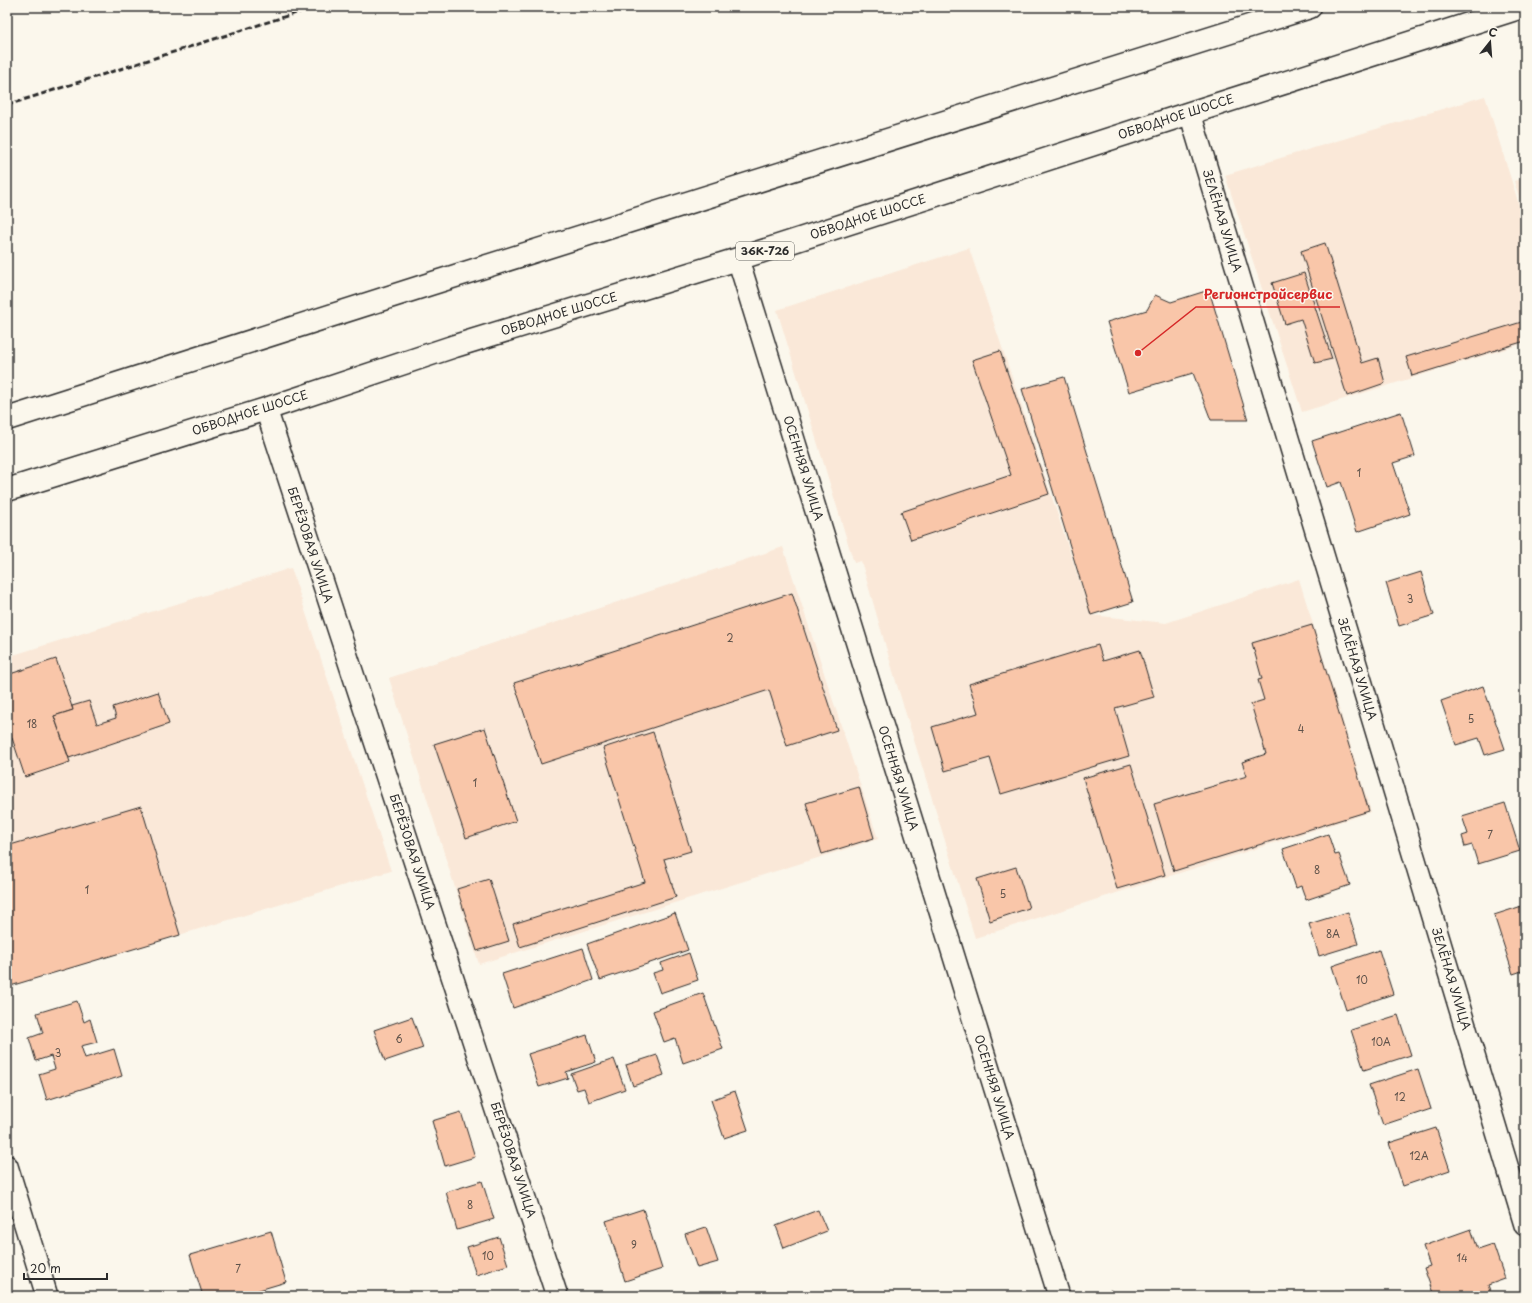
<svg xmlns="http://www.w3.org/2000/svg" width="1532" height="1303" viewBox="0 0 1532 1303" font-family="'Playpen Sans',sans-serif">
  <rect width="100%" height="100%" fill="#fbf7ec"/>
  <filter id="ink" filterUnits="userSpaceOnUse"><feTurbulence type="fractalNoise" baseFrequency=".025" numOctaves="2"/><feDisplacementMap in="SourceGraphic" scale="8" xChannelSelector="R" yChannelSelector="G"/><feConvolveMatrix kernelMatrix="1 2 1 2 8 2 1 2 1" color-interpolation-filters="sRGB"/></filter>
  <g filter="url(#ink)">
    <g fill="#fae8d8">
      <polygon points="1485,96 1525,224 1525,343 1302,412 1225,175"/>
      <polygon points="1525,178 1525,215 1514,181"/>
      <polygon points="969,248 1091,615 1166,623 1299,579 1371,812 975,938 897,685 861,561 854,563 777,310"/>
      <polygon points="783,547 878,839 479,964 389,678"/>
      <polygon points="291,568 391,871 7,987 7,657"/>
    </g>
    <g fill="#f9c6a9" stroke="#2b2b2b">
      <polygon points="1325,243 1362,363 1378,358 1385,383 1347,396 1301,251"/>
      <polygon points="1304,273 1332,359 1315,363 1301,319 1285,324 1272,283"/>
      <polygon points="1209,290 1248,420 1211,420 1193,373 1129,392 1107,322 1147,310 1155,295 1171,302"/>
      <polygon points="1525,321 1525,341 1412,376 1406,357"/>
      <polygon points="1000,351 1049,494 911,540 901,512 1011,475 972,360"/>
      <polygon points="1064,377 1133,602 1091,615 1022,389"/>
      <polygon points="1401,412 1415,456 1393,463 1410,514 1357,532 1341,482 1327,487 1312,441"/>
      <polygon points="1421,572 1434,615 1399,626 1386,583"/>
      <polygon points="792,593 837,730 787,746 769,690 541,764 514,683"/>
      <polygon points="1312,625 1369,811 1174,871 1154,804 1247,776 1242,762 1266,754 1251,704 1264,700 1258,680 1262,679 1252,643"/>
      <polygon points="1098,645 1103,661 1140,650 1154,697 1115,708 1129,756 1001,794 990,758 945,771 932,727 978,713 969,684"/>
      <polygon points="56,659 73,710 54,716 70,762 25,777 10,732 7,734 7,675"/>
      <polygon points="1483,686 1505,749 1485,755 1479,738 1456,745 1441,701"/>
      <polygon points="158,692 169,724 69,758 54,716 73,710 72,706 89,701 97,724 116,718 113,707"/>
      <polygon points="485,728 516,821 466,838 434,744"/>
      <polygon points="653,732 691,851 664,859 676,897 520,947 513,924 645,882 603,748"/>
      <polygon points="1131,764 1165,875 1117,889 1083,778"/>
      <polygon points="859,787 874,838 822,854 806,803"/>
      <polygon points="1505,803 1520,851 1478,864 1472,845 1465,847 1462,836 1468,834 1462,816"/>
      <polygon points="141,806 180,935 7,987 7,846"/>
      <polygon points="1328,834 1335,855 1339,854 1350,885 1306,900 1301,886 1296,888 1283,849"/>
      <polygon points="1016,867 1029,908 990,921 977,879"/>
      <polygon points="489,879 509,941 477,951 457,889"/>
      <polygon points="1525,905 1525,970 1513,974 1494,915"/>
      <polygon points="1348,912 1358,944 1319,956 1309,924"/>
      <polygon points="675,913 688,950 600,980 587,944"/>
      <polygon points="583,948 593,980 513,1008 502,974"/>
      <polygon points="1379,950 1393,994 1346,1010 1332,966"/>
      <polygon points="689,953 698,980 660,993 653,973 663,970 661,963"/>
      <polygon points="703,993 723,1049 683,1063 675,1038 664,1042 653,1011"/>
      <polygon points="77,1001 84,1022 90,1019 97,1042 81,1046 85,1058 114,1049 122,1076 47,1100 39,1074 55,1069 51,1056 36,1061 29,1038 43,1033 37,1013"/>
      <polygon points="1398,1015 1411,1055 1364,1070 1351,1030"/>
      <polygon points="412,1017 423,1048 385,1061 374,1030"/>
      <polygon points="587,1035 596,1062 566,1072 568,1078 539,1087 528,1054"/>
      <polygon points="657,1055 664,1075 633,1086 626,1065"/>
      <polygon points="614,1059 625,1089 589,1102 584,1088 577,1090 571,1074"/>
      <polygon points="1418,1069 1431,1109 1383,1125 1369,1085"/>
      <polygon points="735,1091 748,1130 724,1138 711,1100"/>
      <polygon points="461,1112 475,1157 445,1166 432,1121"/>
      <polygon points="1436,1128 1450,1170 1403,1186 1389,1143"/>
      <polygon points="482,1181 494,1219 457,1230 446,1192"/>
      <polygon points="643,1209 662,1269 625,1281 606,1221"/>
      <polygon points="818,1210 827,1231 784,1248 776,1226"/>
      <polygon points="706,1227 718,1262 697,1268 685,1234"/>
      <polygon points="1471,1229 1478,1249 1493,1244 1505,1279 1488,1285 1492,1296 1434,1296 1424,1268 1430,1266 1423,1246"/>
      <polygon points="271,1231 286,1282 239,1296 203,1296 190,1255"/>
      <polygon points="499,1237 508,1265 476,1275 467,1247"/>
      <polygon points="1111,1290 1113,1296 1089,1296"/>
    </g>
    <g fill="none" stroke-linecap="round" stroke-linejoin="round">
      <g stroke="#2b2b2b" stroke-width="24">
        <g id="street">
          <polyline points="1190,113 1525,1225"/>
          <polyline points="738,259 1059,1296"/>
          <polyline points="266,409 557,1296"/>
          <polyline points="7,1166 47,1296"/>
        </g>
      </g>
      <g stroke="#2b2b2b" stroke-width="25">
        <g id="primary">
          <polyline points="7,419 430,284 1310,7"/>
          <polyline points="7,490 266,409 455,346 738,259 1190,113 1522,7"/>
        </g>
      </g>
      <use href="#street" stroke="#fbf7ec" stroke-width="21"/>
      <use href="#primary" stroke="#fbf7ec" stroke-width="22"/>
      <polyline stroke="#2b2b2b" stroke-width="3" stroke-dasharray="6 3" stroke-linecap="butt" points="7,105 315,7"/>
    </g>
  </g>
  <g text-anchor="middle" stroke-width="3" stroke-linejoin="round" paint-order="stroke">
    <g font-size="10" fill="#5e524a">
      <text x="1359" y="477">1</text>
      <text x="1410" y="603">3</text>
      <text x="730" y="642">2</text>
      <text x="1471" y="723">5</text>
      <text x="32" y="728">18</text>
      <text x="1301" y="733">4</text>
      <text x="475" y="787">1</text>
      <text x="1490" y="839">7</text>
      <text x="1317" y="874">8</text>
      <text x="87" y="894">1</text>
      <text x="1003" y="898">5</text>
      <text x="1333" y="938">8А</text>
      <text x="1362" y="984">10</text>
      <text x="399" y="1043">6</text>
      <text x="1381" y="1046">10А</text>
      <text x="58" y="1057">3</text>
      <text x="1400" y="1101">12</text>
      <text x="1419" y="1160">12А</text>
      <text x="470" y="1209">8</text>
      <text x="634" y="1249">9</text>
      <text x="488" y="1260">10</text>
      <text x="1462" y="1262">14</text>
      <text x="238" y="1273">7</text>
    </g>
    <rect fill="#fbf7ec" stroke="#696865" stroke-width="1" x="736" y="242" width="58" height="18" rx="3"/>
    <g font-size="11" font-weight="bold" fill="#2b2b2b">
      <text x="765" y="255">36К-726</text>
    </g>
    <g font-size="12" fill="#2b2b2b" stroke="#fbf7ec">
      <text transform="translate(1176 117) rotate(-18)" y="4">ОБВОДНОЕ ШОССЕ</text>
      <text transform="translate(868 217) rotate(-18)" y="4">ОБВОДНОЕ ШОССЕ</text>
      <text transform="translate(1222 221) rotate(73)" y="4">ЗЕЛЁНАЯ УЛИЦА</text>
      <text transform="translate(559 314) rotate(-17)" y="4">ОБВОДНОЕ ШОССЕ</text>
      <text transform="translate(250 413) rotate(-18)" y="4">ОБВОДНОЕ ШОССЕ</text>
      <text transform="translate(803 468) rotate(73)" y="4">ОСЕННЯЯ УЛИЦА</text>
      <text transform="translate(310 545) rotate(72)" y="4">БЕРЁЗОВАЯ УЛИЦА</text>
      <text transform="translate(1357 669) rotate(73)" y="4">ЗЕЛЁНАЯ УЛИЦА</text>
      <text transform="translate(898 778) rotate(73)" y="4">ОСЕННЯЯ УЛИЦА</text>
      <text transform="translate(412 852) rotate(72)" y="4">БЕРЁЗОВАЯ УЛИЦА</text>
      <text transform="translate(1451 979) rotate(73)" y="4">ЗЕЛЁНАЯ УЛИЦА</text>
      <text transform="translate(994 1087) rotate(73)" y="4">ОСЕННЯЯ УЛИЦА</text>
      <text transform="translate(513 1160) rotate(72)" y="4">БЕРЁЗОВАЯ УЛИЦА</text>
    </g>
  </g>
  <path fill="none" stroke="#d62828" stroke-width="1.5" d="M1138 353L1196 307H1340"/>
  <circle fill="#d62828" stroke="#fbf7ec" stroke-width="1.5" cx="1138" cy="353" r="4"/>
  <g font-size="13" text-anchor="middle" font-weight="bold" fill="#d62828" stroke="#fbf7ec" stroke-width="3" stroke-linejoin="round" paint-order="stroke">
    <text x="1268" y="299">Регионстройсервис</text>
  </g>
  <rect width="1532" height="1303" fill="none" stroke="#fbf7ec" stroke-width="24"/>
  <rect x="12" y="12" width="1508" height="1279" fill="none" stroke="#2b2b2b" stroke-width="1.5" filter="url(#ink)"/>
  <g transform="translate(1490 42) rotate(17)" stroke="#fbf7ec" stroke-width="3" paint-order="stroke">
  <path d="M0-3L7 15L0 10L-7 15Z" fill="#2b2b2b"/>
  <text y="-6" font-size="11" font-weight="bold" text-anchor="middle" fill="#2b2b2b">С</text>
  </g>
  <path d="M24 1273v6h83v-6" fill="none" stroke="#2b2b2b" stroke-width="2"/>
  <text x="30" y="1273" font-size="12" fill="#2b2b2b" stroke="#fbf7ec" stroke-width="3" paint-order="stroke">20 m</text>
</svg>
